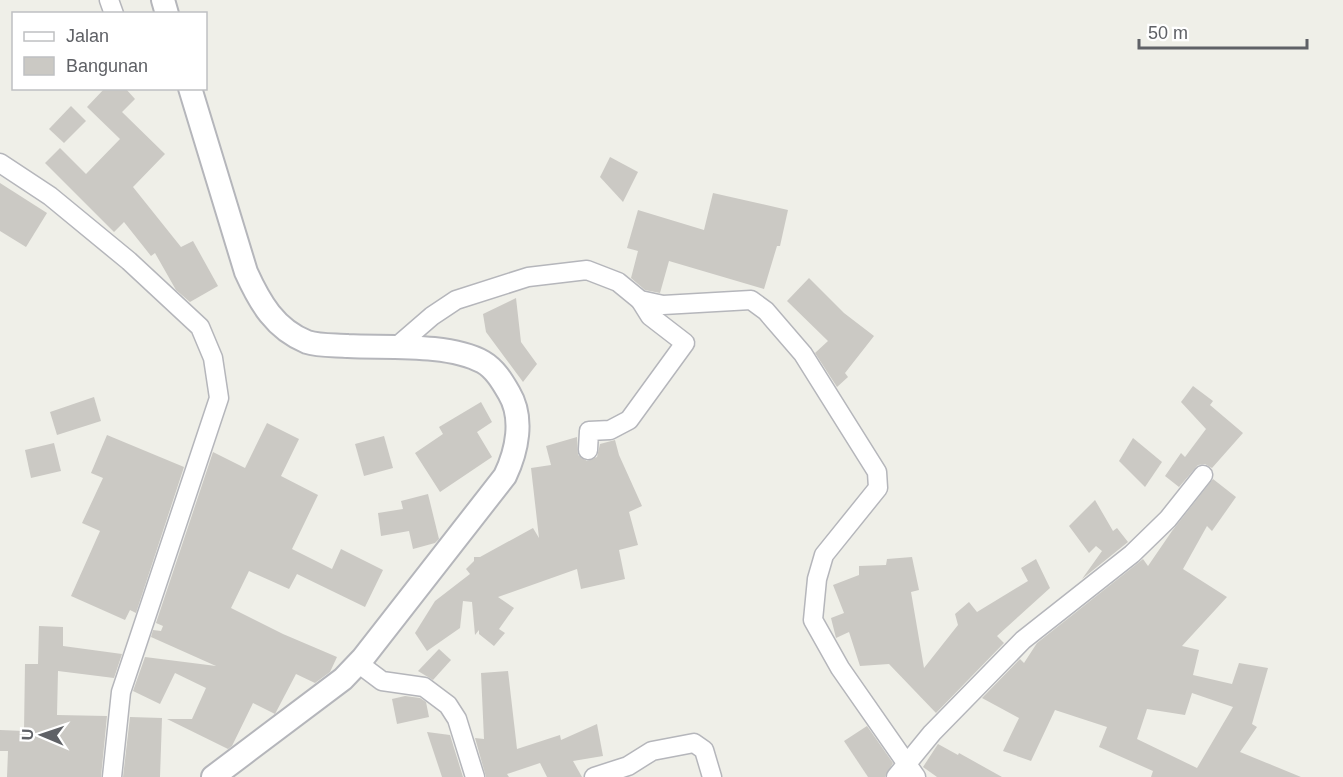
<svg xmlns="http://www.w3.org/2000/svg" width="1343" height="777" viewBox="0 0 1343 777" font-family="Helvetica,sans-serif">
  <rect width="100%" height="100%" fill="#efefe8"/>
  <g fill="#cbc9c4" fill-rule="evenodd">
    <polygon points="105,88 125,88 135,99 122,112 165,154 133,187 181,247 193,241 218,286 190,302 176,290 155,253 151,256 124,222 114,232 45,163 60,148 86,174 120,139 87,107"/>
    <polygon points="71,106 86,121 64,143 49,129"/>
    <polygon points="610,157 638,172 623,202 600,177"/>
    <polygon points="0,183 47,213 26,247 0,231"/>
    <polygon points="713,193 788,210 780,246 777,246 764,289 669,261 660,293 645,290 631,278 638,251 627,248 638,210 704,230"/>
    <polygon points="809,278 844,313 874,336 845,373 848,377 837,387 815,353 828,341 787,301"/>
    <polygon points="516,298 521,342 537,364 523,382 486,332 483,314"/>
    <polygon points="1193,386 1213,401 1210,405 1243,433 1212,468 1205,464 1198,465 1179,487 1165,476 1181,453 1185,457 1206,429 1181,402"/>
    <polygon points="94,397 101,421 57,435 50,412"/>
    <polygon points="481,402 492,422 477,432 492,457 440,492 415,453 443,434 439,427"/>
    <polygon points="267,423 299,439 281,476 318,495 292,549 332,569 341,549 383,570 365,607 297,574 289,589 249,571 231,608 283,634 337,657 330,672 315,683 296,674 275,714 253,703 232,746 228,749 167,719 192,719 206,688 175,673 160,704 133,691 145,657 216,666 151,637 153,630 161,631 163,626 156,623 213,452 245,468"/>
    <polygon points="107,435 184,467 136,613 130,610 125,620 71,596 100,531 82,523 103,478 91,473"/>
    <polygon points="384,436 393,468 364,476 355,444"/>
    <polygon points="577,437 578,455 587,461 597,457 600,444 615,440 619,455 642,506 629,512 638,545 619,550 625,579 581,589 577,569 498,597 514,608 499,629 505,633 494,646 479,634 479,630 475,635 472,602 463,601 460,628 427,651 415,633 435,601 470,574 466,569 474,561 474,557 480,557 533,528 539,538 531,468 551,465 546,446"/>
    <polygon points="1133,438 1162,462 1145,487 1119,461"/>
    <polygon points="54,443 61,471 31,478 25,450"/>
    <path d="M1213,479l23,18 -24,34 -5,-5 -24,43 44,28 -45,49 17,4 -6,25 39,9 7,-21 29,5 -16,56 5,3 -17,25 61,25h-150l2,-6 -54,-24 8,-20 -52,-17 -24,51 -28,-10 16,-33 -37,-20 38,-39 4,4 13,-20 106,-84 5,7 24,-35zM1192,693l41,14 -36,61 -60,-29 10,-30 38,6z"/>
    <polygon points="428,494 439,539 435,543 413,549 409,531 381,536 378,513 403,509 401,501"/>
    <polygon points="1095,500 1113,531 1117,528 1128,542 1082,579 1102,551 1096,546 1089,553 1069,526"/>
    <polygon points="912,557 919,590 911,592 924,668 958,625 955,614 969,602 977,612 1028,581 1021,568 1036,559 1050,588 997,636 1004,643 936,713 889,664 860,666 849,632 836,638 831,618 844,613 833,585 859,575 859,566 886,565 887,559"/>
    <polygon points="39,626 63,627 63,646 122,654 114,678 58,671 57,715 107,716 101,777 7,777 8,751 0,751 0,730 24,731 25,664 38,664"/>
    <polygon points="439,649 451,660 433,680 418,671"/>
    <polygon points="508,671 517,749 560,735 561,740 597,724 603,756 573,761 582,777 547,777 540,763 507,774 509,777 486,777 475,738 484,739 481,673"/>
    <polygon points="405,696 420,698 426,702 429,717 397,724 392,699"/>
    <polygon points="130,717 162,718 160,777 123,777"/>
    <polygon points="867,726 893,763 885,777 868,777 844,741"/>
    <polygon points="427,732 450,735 463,777 442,777"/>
    <polygon points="938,744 958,755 959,753 1002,777 937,777 923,767"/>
  </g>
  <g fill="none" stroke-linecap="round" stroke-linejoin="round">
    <g stroke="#b5b6bb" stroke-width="21">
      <g id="minor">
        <polyline points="109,0 114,14"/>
        <polyline points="0,163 50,196 129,261 200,327 213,358 219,398 121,692 112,777"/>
        <polyline points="395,348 432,316 456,300 528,277 587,270 618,282 640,300 663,305 751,300 766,311 803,354 877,472 878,488 824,555 817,579 813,620 840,668 916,777"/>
        <polyline points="588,450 589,431 610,430 629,420 685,343 650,316 640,300"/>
        <polyline points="358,663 382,681 424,687 448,705 457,719 475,777"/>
        <polyline points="594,777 628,766 652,751 694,743 704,750 712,777"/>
        <polyline points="896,777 932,733 1023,640 1132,554 1168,519 1203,475"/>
      </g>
    </g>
    <g stroke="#b5b6bb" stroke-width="26">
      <g id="tertiary">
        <polyline points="163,0 167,14"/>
        <path d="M190,88l56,184c14,31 29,57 61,70 12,4 28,3 41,4 38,2 101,-3 135,16 12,7 19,19 26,31 15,25 8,58 -4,83l-142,182 -20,21 -130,98"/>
      </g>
    </g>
    <use href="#minor" stroke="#fff" stroke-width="18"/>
    <use href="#tertiary" stroke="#fff" stroke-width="22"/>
  </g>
  <rect x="12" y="12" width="195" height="78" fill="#ffffff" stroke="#bfc0c2" stroke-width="1.5"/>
  <rect x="24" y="32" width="30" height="9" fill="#ffffff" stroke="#bfc0c2" stroke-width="1.5"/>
  <text x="66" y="42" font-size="18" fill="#5f6166">Jalan</text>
  <rect x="24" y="57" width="30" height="18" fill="#cbc9c4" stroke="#bfc0c2" stroke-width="1.5"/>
  <text x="66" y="72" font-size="18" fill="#5f6166">Bangunan</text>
  <g transform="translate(42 735) rotate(272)" stroke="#ffffff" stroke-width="4.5" paint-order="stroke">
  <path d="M0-4.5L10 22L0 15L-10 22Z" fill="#5f6166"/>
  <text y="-9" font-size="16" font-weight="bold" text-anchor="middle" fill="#5f6166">U</text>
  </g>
  <path d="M1139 39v9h168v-9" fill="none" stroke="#5f6166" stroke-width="3"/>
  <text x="1148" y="39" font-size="18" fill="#5f6166" stroke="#ffffff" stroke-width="4.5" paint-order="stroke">50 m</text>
</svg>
